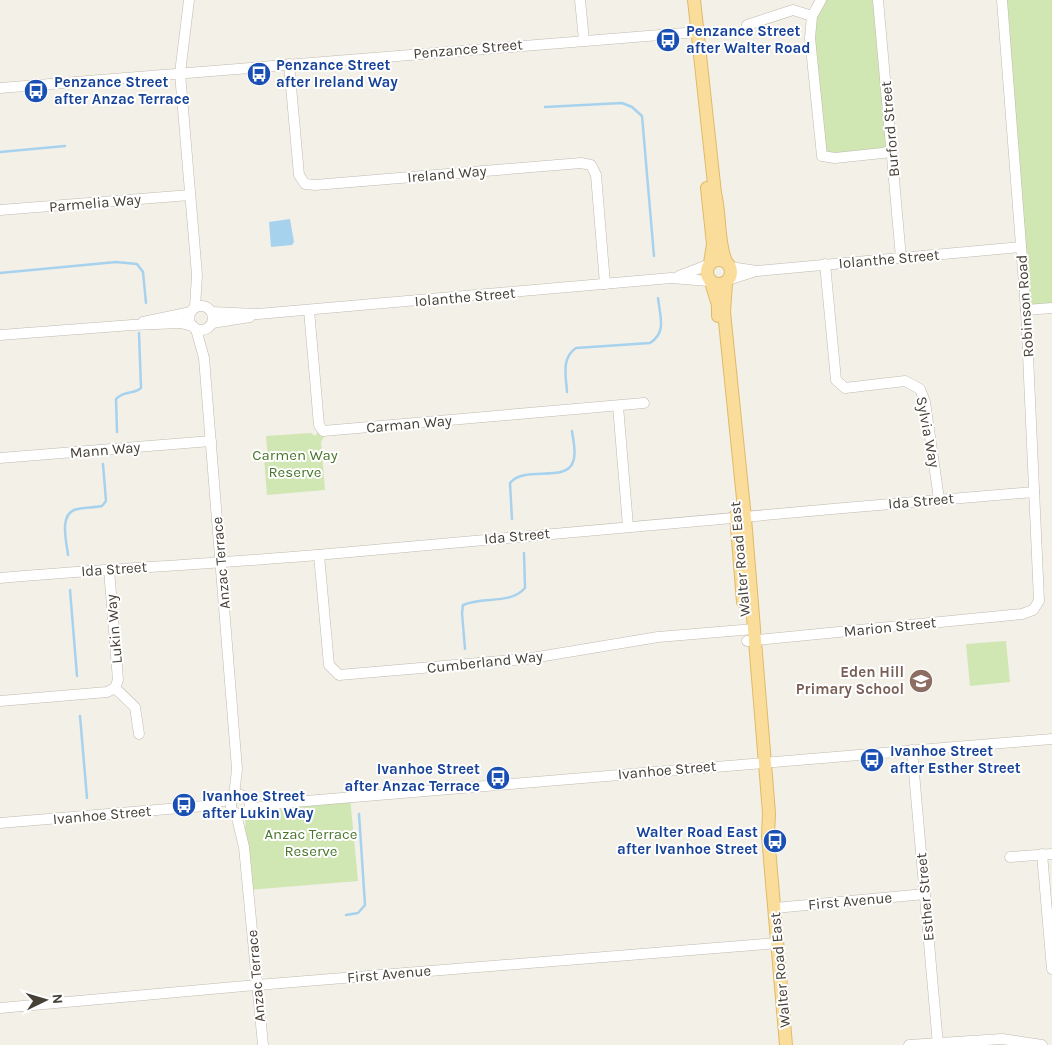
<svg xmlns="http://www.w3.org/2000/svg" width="1052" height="1045" viewBox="0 0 1052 1045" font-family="Karla,sans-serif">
  <rect width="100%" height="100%" fill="#f3f0e8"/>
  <g fill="#d0e6b3">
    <polygon points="821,0 878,0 892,152 822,156 810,38"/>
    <polygon points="1002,0 1052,0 1052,308 1026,310"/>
    <polygon points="321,428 327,431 321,442 325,490 267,495 264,458 268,458 266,436 311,433 315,436"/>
    <polygon points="1006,641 1010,682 970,686 966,644"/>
    <polygon points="350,797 358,881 248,890 244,847 246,813"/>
  </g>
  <polygon fill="#a7d2ee" points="290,219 294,242 292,245 271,247 269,222"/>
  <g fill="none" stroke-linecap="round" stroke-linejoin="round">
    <g stroke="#a7d2ee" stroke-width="2.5">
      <polyline points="545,107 622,103 632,107 642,116 654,256"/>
      <polyline points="0,152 65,146"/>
      <polyline points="0,273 116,262 137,264 143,272 146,303"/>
      <path d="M567,392c-1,-16 -6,-34 9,-44l74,-5c17,-11 10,-26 8,-45"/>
      <path d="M117,432l-1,-33c9,-9 17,-4 25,-11l-2,-55"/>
      <path d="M512,519l-2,-36c14,-18 56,0 63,-21 4,-9 0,-22 -1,-31"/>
      <path d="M68,555c-1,-11 -9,-39 6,-45 8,-3 19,-2 28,-4l4,-5 -3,-37"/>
      <polyline points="70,590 77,676"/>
      <path d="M465,649l-3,-36 1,-8c20,-9 47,0 62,-17l-1,-35"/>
      <polyline points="80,716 87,798"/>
      <polyline points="346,915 358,913 365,905 359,814"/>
    </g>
    <g stroke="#c1baae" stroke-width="11">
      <g id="minor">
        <polyline points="189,0 180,73 197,275 195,307"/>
        <polyline points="580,0 584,40"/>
        <polyline points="821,0 812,16 810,38 822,156 835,158 892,152"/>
        <polyline points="878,0 901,258"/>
        <polyline points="747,25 793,10 812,16"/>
        <polyline points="289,64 299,175 305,184 315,185 581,163 591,165 596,175 605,284"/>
        <polyline points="0,88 697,32"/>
        <polyline points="0,210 190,195"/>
        <polyline points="825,264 836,380 845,388 905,381 920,389 925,402 939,499"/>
        <polyline points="730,267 757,271 1021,247"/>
        <polyline points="679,276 708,265"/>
        <polyline points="728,280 756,271"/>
        <circle cx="201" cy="318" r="12"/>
        <polyline points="309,310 319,425 323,431 644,403"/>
        <polyline points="1026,310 1052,308"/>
        <polyline points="212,312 258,314 671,278 709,281"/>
        <polyline points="143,322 191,312"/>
        <polyline points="212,323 250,317"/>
        <polyline points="196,329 204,358 237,769 234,796"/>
        <polyline points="0,335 132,325 180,323 193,326"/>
        <polyline points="618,406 628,526"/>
        <polyline points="0,458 211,441"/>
        <polyline points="319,555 329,665 339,675 526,659 658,637 754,629"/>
        <path d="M0,578c106,-9 212,-14 317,-23 240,-20 478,-44 717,-63"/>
        <polyline points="747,641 1022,614 1033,610 1039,601 1026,310 1002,0"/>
        <polyline points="115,688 135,707 139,734"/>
        <polyline points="0,701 107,692 115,688 118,680 109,569"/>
        <polyline points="912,750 938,1045"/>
        <polyline points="250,809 282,803 1052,739"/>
        <polyline points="236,814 244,847 263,1045"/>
        <polyline points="0,823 204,806 231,799 238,794 249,798 250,809 243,814 236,814 231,809 231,799"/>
        <polyline points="1042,854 1052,969"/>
        <polyline points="1010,857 1052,854"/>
        <polyline points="775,908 925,894"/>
        <polyline points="0,1008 257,985 778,943"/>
        <polyline points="909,1045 1002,1039 1042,1045"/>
      </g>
    </g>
    <g stroke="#dfba6a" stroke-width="14">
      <g id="major">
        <path d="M694,0l21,193c6,25 2,46 11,69"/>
        <polyline points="707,188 713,244 710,263"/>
        <circle cx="719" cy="272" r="12"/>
        <polyline points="711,282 718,305 718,316"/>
        <polyline points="726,283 724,312 745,518 769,813 768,836 786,1045"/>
        <polyline points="736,515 743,602"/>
      </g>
    </g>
    <use href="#minor" stroke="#fff" stroke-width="10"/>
    <use href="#major" stroke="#fadd9a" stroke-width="12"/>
  </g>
  <defs>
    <g id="bus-disc" transform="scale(1.25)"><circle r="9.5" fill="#1a4fb4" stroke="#fff"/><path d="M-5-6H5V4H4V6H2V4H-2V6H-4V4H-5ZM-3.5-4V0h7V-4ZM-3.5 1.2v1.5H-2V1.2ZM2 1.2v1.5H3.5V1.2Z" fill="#fff"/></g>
    <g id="school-disc" transform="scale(1.25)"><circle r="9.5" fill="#8d6e63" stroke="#fff"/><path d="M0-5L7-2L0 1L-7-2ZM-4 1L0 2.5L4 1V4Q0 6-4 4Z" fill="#fff"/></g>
  </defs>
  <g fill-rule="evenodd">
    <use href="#bus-disc" x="668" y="40"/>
    <use href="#bus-disc" x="259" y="74"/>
    <use href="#bus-disc" x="36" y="91"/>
    <use href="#school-disc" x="921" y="681"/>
    <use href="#bus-disc" x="872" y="760"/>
    <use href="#bus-disc" x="498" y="778"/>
    <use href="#bus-disc" x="184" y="805"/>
    <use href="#bus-disc" x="775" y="841"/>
  </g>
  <g text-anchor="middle" stroke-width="4" stroke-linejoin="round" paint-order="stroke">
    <g font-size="15" font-weight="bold" fill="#164399" stroke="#fff" text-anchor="start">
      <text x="686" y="36">Penzance Street<tspan x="686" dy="17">after Walter Road</tspan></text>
      <text x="276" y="70">Penzance Street<tspan x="276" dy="17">after Ireland Way</tspan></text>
      <text x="54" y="87">Penzance Street<tspan x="54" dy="17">after Anzac Terrace</tspan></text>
      <text x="890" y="756">Ivanhoe Street<tspan x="890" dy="17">after Esther Street</tspan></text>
      <text x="480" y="774" text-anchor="end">Ivanhoe Street<tspan x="480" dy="17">after Anzac Terrace</tspan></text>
      <text x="202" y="801">Ivanhoe Street<tspan x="202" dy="17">after Lukin Way</tspan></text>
      <text x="758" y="837" text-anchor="end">Walter Road East<tspan x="758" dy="17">after Ivanhoe Street</tspan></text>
    </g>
    <g font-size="15" fill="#464037" stroke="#fff">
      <text transform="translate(468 49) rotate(-5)" y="5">Penzance Street</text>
      <text transform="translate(890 129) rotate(-95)" y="5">Burford Street</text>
      <text transform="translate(447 174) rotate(-5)" y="5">Ireland Way</text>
      <text transform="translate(95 203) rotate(-5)" y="5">Parmelia Way</text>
      <text transform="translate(889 259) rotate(-5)" y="5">Iolanthe Street</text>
      <text transform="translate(465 297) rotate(-5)" y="5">Iolanthe Street</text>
      <text transform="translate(1025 306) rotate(-94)" y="5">Robinson Road</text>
      <text transform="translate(409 424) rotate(-5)" y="5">Carman Way</text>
      <text transform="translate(928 432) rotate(79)" y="5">Sylvia Way</text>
      <text transform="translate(105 450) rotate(-5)" y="5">Mann Way</text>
      <text transform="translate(921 501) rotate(-5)" y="5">Ida Street</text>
      <text transform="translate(517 536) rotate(-5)" y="5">Ida Street</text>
      <text transform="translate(740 559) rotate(-95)" y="5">Walter Road East</text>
      <text transform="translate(221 563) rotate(-95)" y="5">Anzac Terrace</text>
      <text transform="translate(114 569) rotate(-4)" y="5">Ida Street</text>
      <text transform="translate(890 627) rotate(-6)" y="5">Marion Street</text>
      <text transform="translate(114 629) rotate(-95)" y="5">Lukin Way</text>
      <text transform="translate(485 662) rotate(-6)" y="5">Cumberland Way</text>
      <text transform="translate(667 770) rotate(-5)" y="5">Ivanhoe Street</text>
      <text transform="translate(102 815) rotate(-5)" y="5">Ivanhoe Street</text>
      <text transform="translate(925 897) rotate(-95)" y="5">Esther Street</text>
      <text transform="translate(850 901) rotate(-5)" y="5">First Avenue</text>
      <text transform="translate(780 970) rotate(-95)" y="5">Walter Road East</text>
      <text transform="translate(389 974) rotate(-5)" y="5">First Avenue</text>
      <text transform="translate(256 976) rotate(-95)" y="5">Anzac Terrace</text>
    </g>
    <g font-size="15" fill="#49762c" stroke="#fff">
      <text x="295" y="460">Carmen Way<tspan x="295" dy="17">Reserve</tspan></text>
      <text x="311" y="839">Anzac Terrace<tspan x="311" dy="17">Reserve</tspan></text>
    </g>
    <g font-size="15" font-weight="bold" fill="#785e54" stroke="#fff" text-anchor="end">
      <text x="904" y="677">Eden Hill<tspan x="904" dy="17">Primary School</tspan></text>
    </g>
  </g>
  <g transform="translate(45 1000) rotate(85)" stroke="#ffffff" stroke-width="4" paint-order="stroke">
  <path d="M0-4L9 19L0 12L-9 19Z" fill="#464037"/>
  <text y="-8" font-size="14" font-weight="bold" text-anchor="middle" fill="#464037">N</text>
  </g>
</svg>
